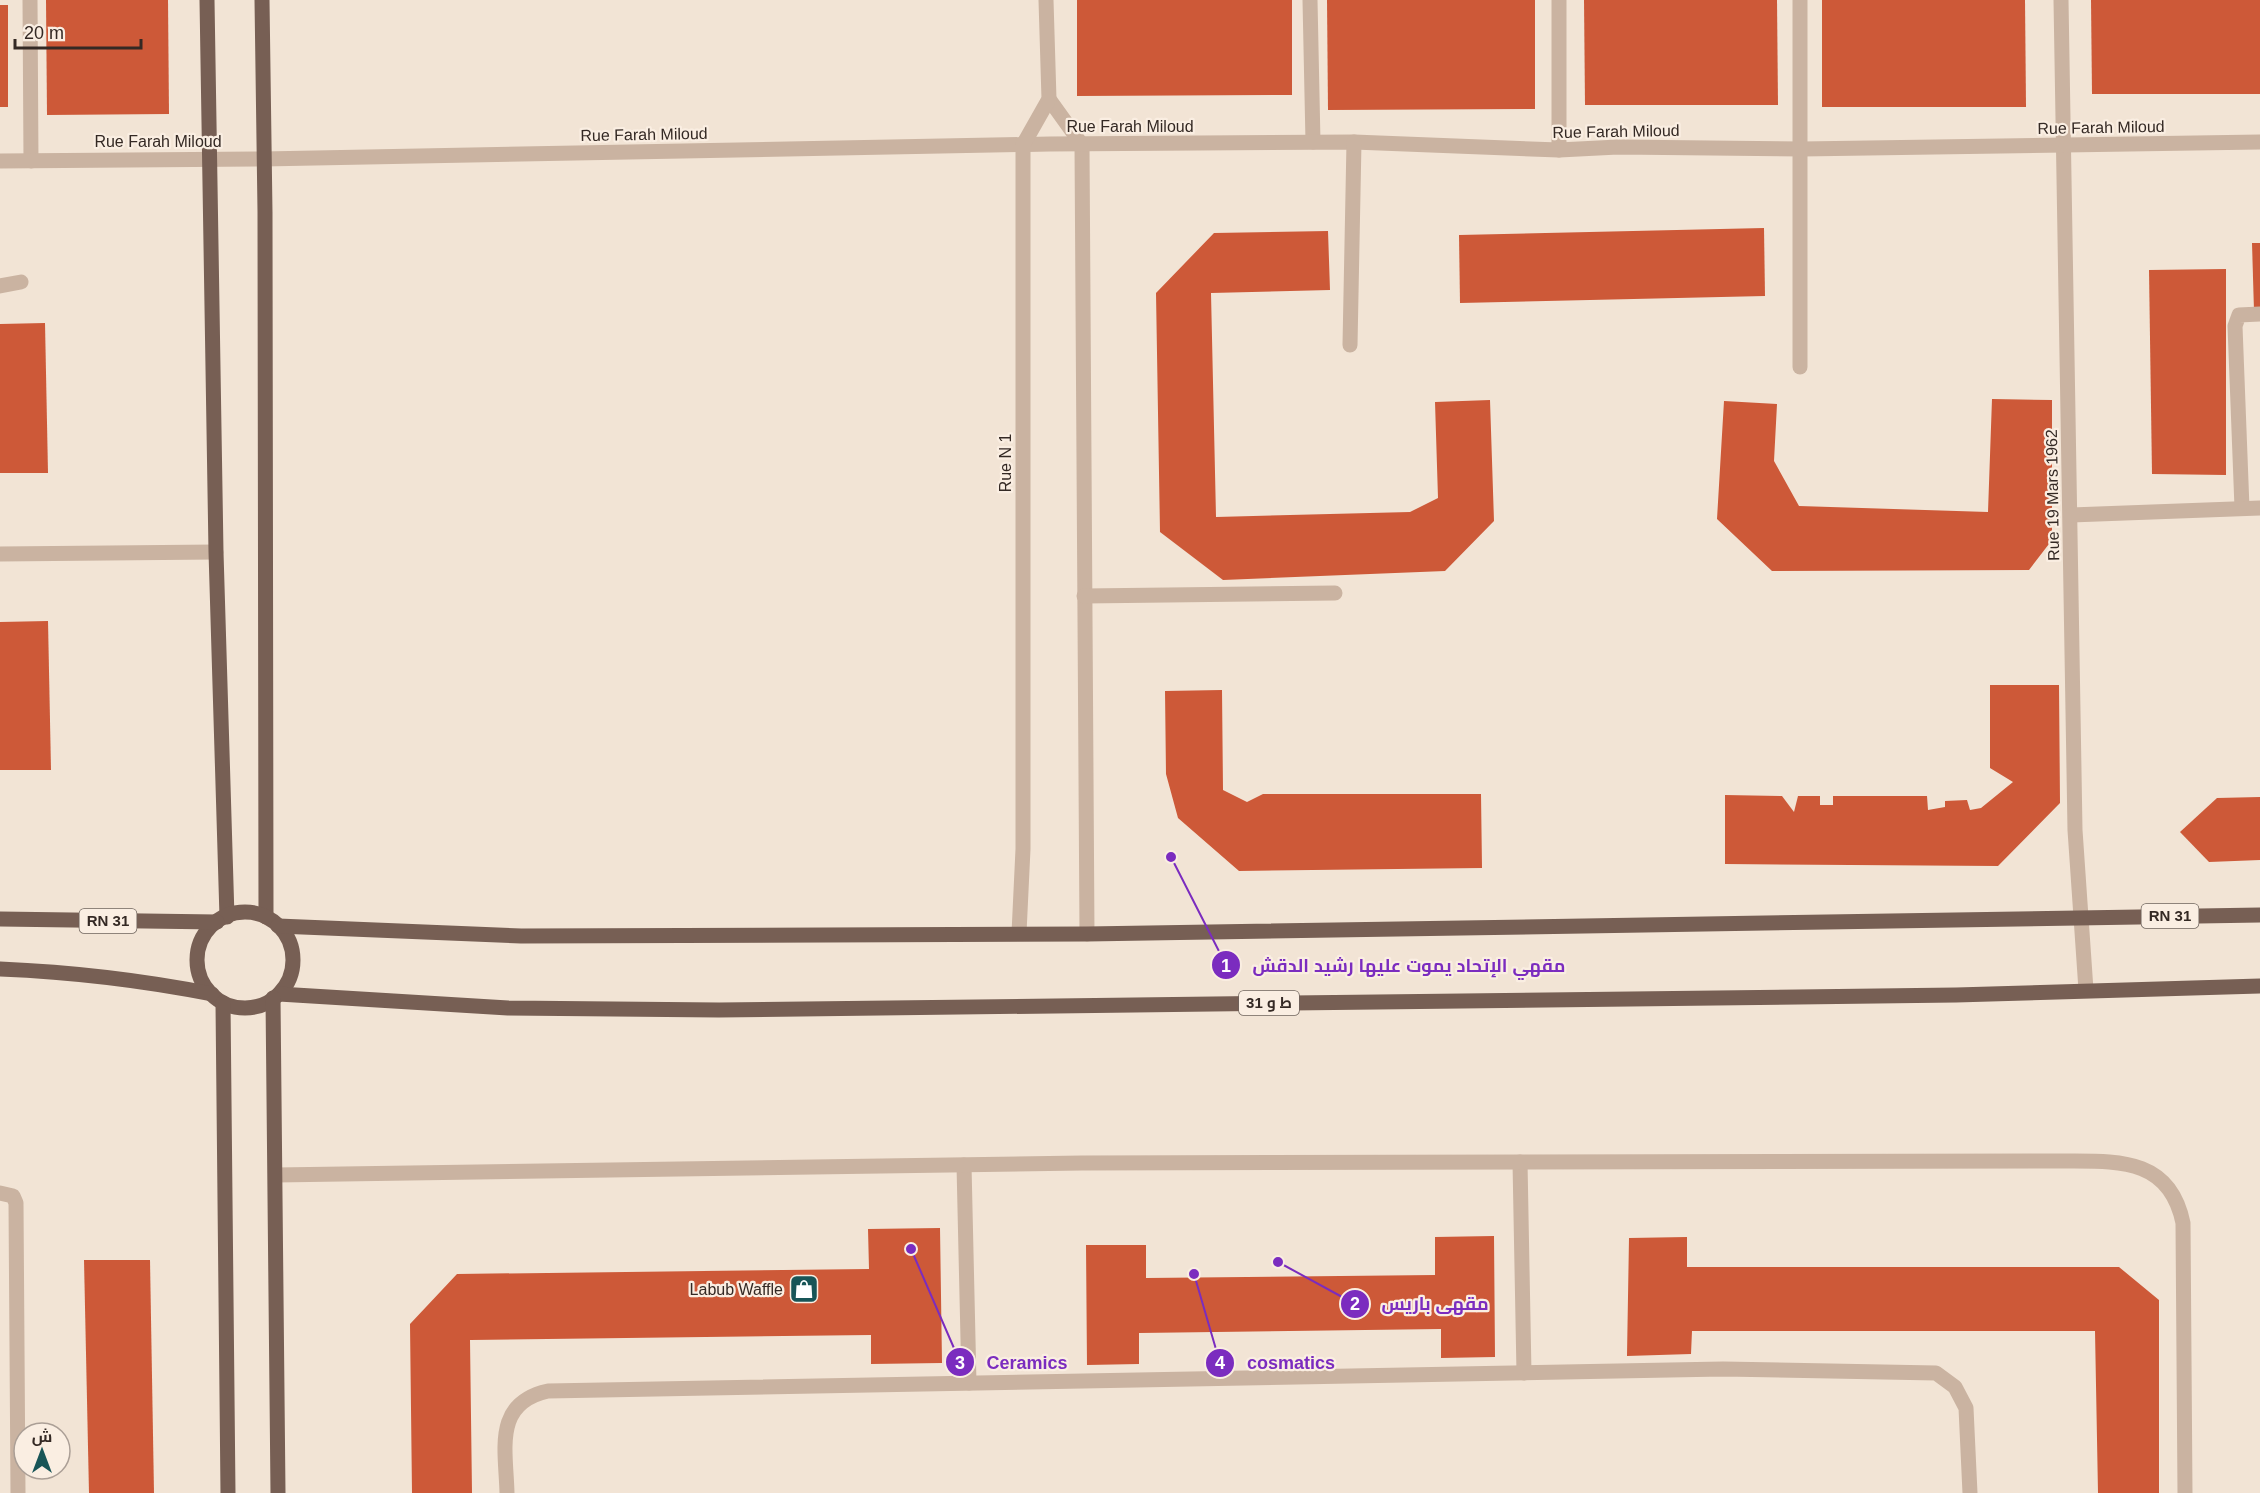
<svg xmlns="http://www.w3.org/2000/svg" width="2260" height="1493" viewBox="0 0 2260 1493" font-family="Arial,Cairo,sans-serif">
  <rect width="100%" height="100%" fill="#f2e4d5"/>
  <g fill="#cd5938">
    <polygon points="46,0 168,0 169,114 47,115"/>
    <polygon points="1077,0 1292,0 1292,95 1077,96"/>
    <polygon points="1327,0 1535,0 1535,109 1328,110"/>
    <polygon points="1584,0 1777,0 1778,105 1585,105"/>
    <polygon points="1822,0 2025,0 2026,107 1822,107"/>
    <polygon points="2091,0 2260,0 2260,94 2092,94"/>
    <rect x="0" y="5" width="8" height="102"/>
    <polygon points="1764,228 1765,296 1460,303 1459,235"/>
    <polygon points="1328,231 1330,290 1211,293 1216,517 1410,512 1438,498 1435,402 1490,400 1494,521 1445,571 1223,580 1160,532 1156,293 1214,233"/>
    <polygon points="2252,243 2260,243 2260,311 2254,311"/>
    <polygon points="2226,269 2226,475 2152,474 2149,270"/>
    <polygon points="45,323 48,473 0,473 0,324"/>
    <polygon points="1992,399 2052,400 2052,540 2029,570 1772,571 1717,519 1724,401 1777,404 1774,461 1799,506 1988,512"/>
    <polygon points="48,621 51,770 0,770 0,622"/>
    <polygon points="1990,685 2059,685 2060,803 1998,866 1725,864 1725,795 1782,796 1794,812 1798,796 1820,796 1820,805 1833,805 1833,796 1927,796 1928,810 1945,807 1945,801 1967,800 1970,810 1981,808 2013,782 1990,768"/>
    <polygon points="1222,690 1223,790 1247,802 1263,794 1481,794 1482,868 1239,871 1178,818 1166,774 1165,691"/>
    <polygon points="2260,797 2260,860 2209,862 2180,832 2217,798"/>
    <polygon points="940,1228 942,1363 871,1364 871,1335 470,1340 472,1493 412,1493 410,1324 457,1274 869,1269 868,1229"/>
    <polygon points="1494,1236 1495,1357 1441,1358 1441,1329 1139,1333 1139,1364 1087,1365 1086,1245 1146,1245 1146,1278 1435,1275 1435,1237"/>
    <polygon points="1687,1237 1687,1267 2119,1267 2159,1300 2159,1493 2098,1493 2095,1331 1692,1331 1691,1354 1627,1356 1629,1238"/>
    <polygon points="84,1260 150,1260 154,1493 89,1493"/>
  </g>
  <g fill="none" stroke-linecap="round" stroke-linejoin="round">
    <g stroke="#cab3a1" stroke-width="15">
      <polyline points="30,0 31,161"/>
      <polyline points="1310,0 1313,142"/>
      <polyline points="1559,0 1559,150"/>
      <polyline points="2061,0 2075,830 2086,990"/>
      <polyline points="1049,99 1082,145 1087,934"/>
      <polyline points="0,161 263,159 1050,144 1354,142 1559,150 1618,147 1802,149 2260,142"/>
      <polyline points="0,286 21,282"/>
      <polyline points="1350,345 1354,142"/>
      <polyline points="1800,367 1800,0"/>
      <polyline points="2242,508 2235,326 2239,315 2260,314"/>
      <polyline points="2071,515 2260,508"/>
      <polyline points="0,554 216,552"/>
      <polyline points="1084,596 1335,593"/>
      <polyline points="1019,933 1023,849 1023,145 1049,99 1046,0"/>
      <polyline points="1520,1162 1524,1373"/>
      <polyline points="964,1165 969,1383"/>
      <path d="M276,1175l806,-12 986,-2c52,0 102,-2 115,62l2,270"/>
      <polyline points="0,1193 13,1196 16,1203 18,1493"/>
      <path d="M507,1493c-1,-43 -14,-90 41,-102l1175,-22 213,4 19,14 11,21 4,85"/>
    </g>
    <g stroke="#775f54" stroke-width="15">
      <polyline points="207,0 216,552 227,917"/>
      <polyline points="262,0 265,212 266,917"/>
      <circle cx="245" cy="960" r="48"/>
      <polyline points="0,919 217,922"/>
      <polyline points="278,926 521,936 1087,934 2260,915"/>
      <path d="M0,969c72,3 141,11 212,25"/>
      <polyline points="279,994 508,1008 719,1010 1956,995 2260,986"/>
      <polyline points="273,998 278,1493"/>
      <polyline points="223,1003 228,1493"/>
    </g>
  </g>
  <defs>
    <g id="shop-square" transform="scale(1.5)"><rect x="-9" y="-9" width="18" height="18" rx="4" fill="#185557" stroke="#faeee2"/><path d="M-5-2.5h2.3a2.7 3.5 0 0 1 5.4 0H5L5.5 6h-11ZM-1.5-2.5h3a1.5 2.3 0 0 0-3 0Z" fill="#fff"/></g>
  </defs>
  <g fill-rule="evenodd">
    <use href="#shop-square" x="804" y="1289"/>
  </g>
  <g text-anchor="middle" stroke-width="4.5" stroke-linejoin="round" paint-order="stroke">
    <g fill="#faeee2" stroke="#6f645d" stroke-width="1.5">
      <rect x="2141.5" y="904" width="57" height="24" rx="4.5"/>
      <rect x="79.5" y="909" width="57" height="24" rx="4.5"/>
      <rect x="1239" y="991" width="60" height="24" rx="4.5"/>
    </g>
    <g font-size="15" font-weight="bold" fill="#342924">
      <text x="2170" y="921">RN 31</text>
      <text x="108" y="926">RN 31</text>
      <text x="1269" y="1008">ط و 31</text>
    </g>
    <g font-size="16" fill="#342924" stroke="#faeee2">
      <text x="1130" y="132">Rue Farah Miloud</text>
      <text transform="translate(2101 127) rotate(-1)" y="6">Rue Farah Miloud</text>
      <text transform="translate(1616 131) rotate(-1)" y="6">Rue Farah Miloud</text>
      <text transform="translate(644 134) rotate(-1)" y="6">Rue Farah Miloud</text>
      <text x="158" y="147">Rue Farah Miloud</text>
      <text transform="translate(1005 463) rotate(-90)" y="6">Rue N 1</text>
      <text transform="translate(2052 495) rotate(-91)" y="6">Rue 19 Mars 1962</text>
    </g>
    <g font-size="16" fill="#342924" stroke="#faeee2" text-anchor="end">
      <text x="783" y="1295">Labub Waffle</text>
    </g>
  </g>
  <path fill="none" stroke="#7b2cbf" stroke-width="2" d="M1171 857L1226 965M1278 1262L1355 1304M911 1249L960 1362M1194 1274L1220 1363"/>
  <g fill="#7b2cbf" stroke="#faeee2" stroke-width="2">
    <circle cx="1171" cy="857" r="6"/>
    <circle cx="1278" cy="1262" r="6"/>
    <circle cx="911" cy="1249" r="6"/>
    <circle cx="1194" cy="1274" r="6"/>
    <circle cx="1226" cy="965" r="15"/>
    <circle cx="1355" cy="1304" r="15"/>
    <circle cx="960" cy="1362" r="15"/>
    <circle cx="1220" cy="1363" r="15"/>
  </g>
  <g font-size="18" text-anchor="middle" font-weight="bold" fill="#fff">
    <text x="1226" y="972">1</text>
    <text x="1355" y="1310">2</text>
    <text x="960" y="1369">3</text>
    <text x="1220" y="1369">4</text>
  </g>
  <g font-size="18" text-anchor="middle" font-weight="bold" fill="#7b2cbf" stroke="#faeee2" stroke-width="4.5" stroke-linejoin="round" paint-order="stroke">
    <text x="1409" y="972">مقهي الإتحاد يموت عليها رشيد الدقش</text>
    <text x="1435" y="1310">مقهى باريس</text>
    <text x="1027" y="1369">Ceramics</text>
    <text x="1291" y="1369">cosmatics</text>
  </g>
  <g transform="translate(42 1451)"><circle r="28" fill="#faeee2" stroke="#ab9f96" stroke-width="1.5"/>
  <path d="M0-4.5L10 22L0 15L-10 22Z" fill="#185557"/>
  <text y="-9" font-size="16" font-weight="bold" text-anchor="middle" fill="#342924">ش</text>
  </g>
  <path d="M15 39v9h126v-9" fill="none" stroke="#342924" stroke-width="3"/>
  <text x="24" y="39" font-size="18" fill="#342924" stroke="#faeee2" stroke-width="4.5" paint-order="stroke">20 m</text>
</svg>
